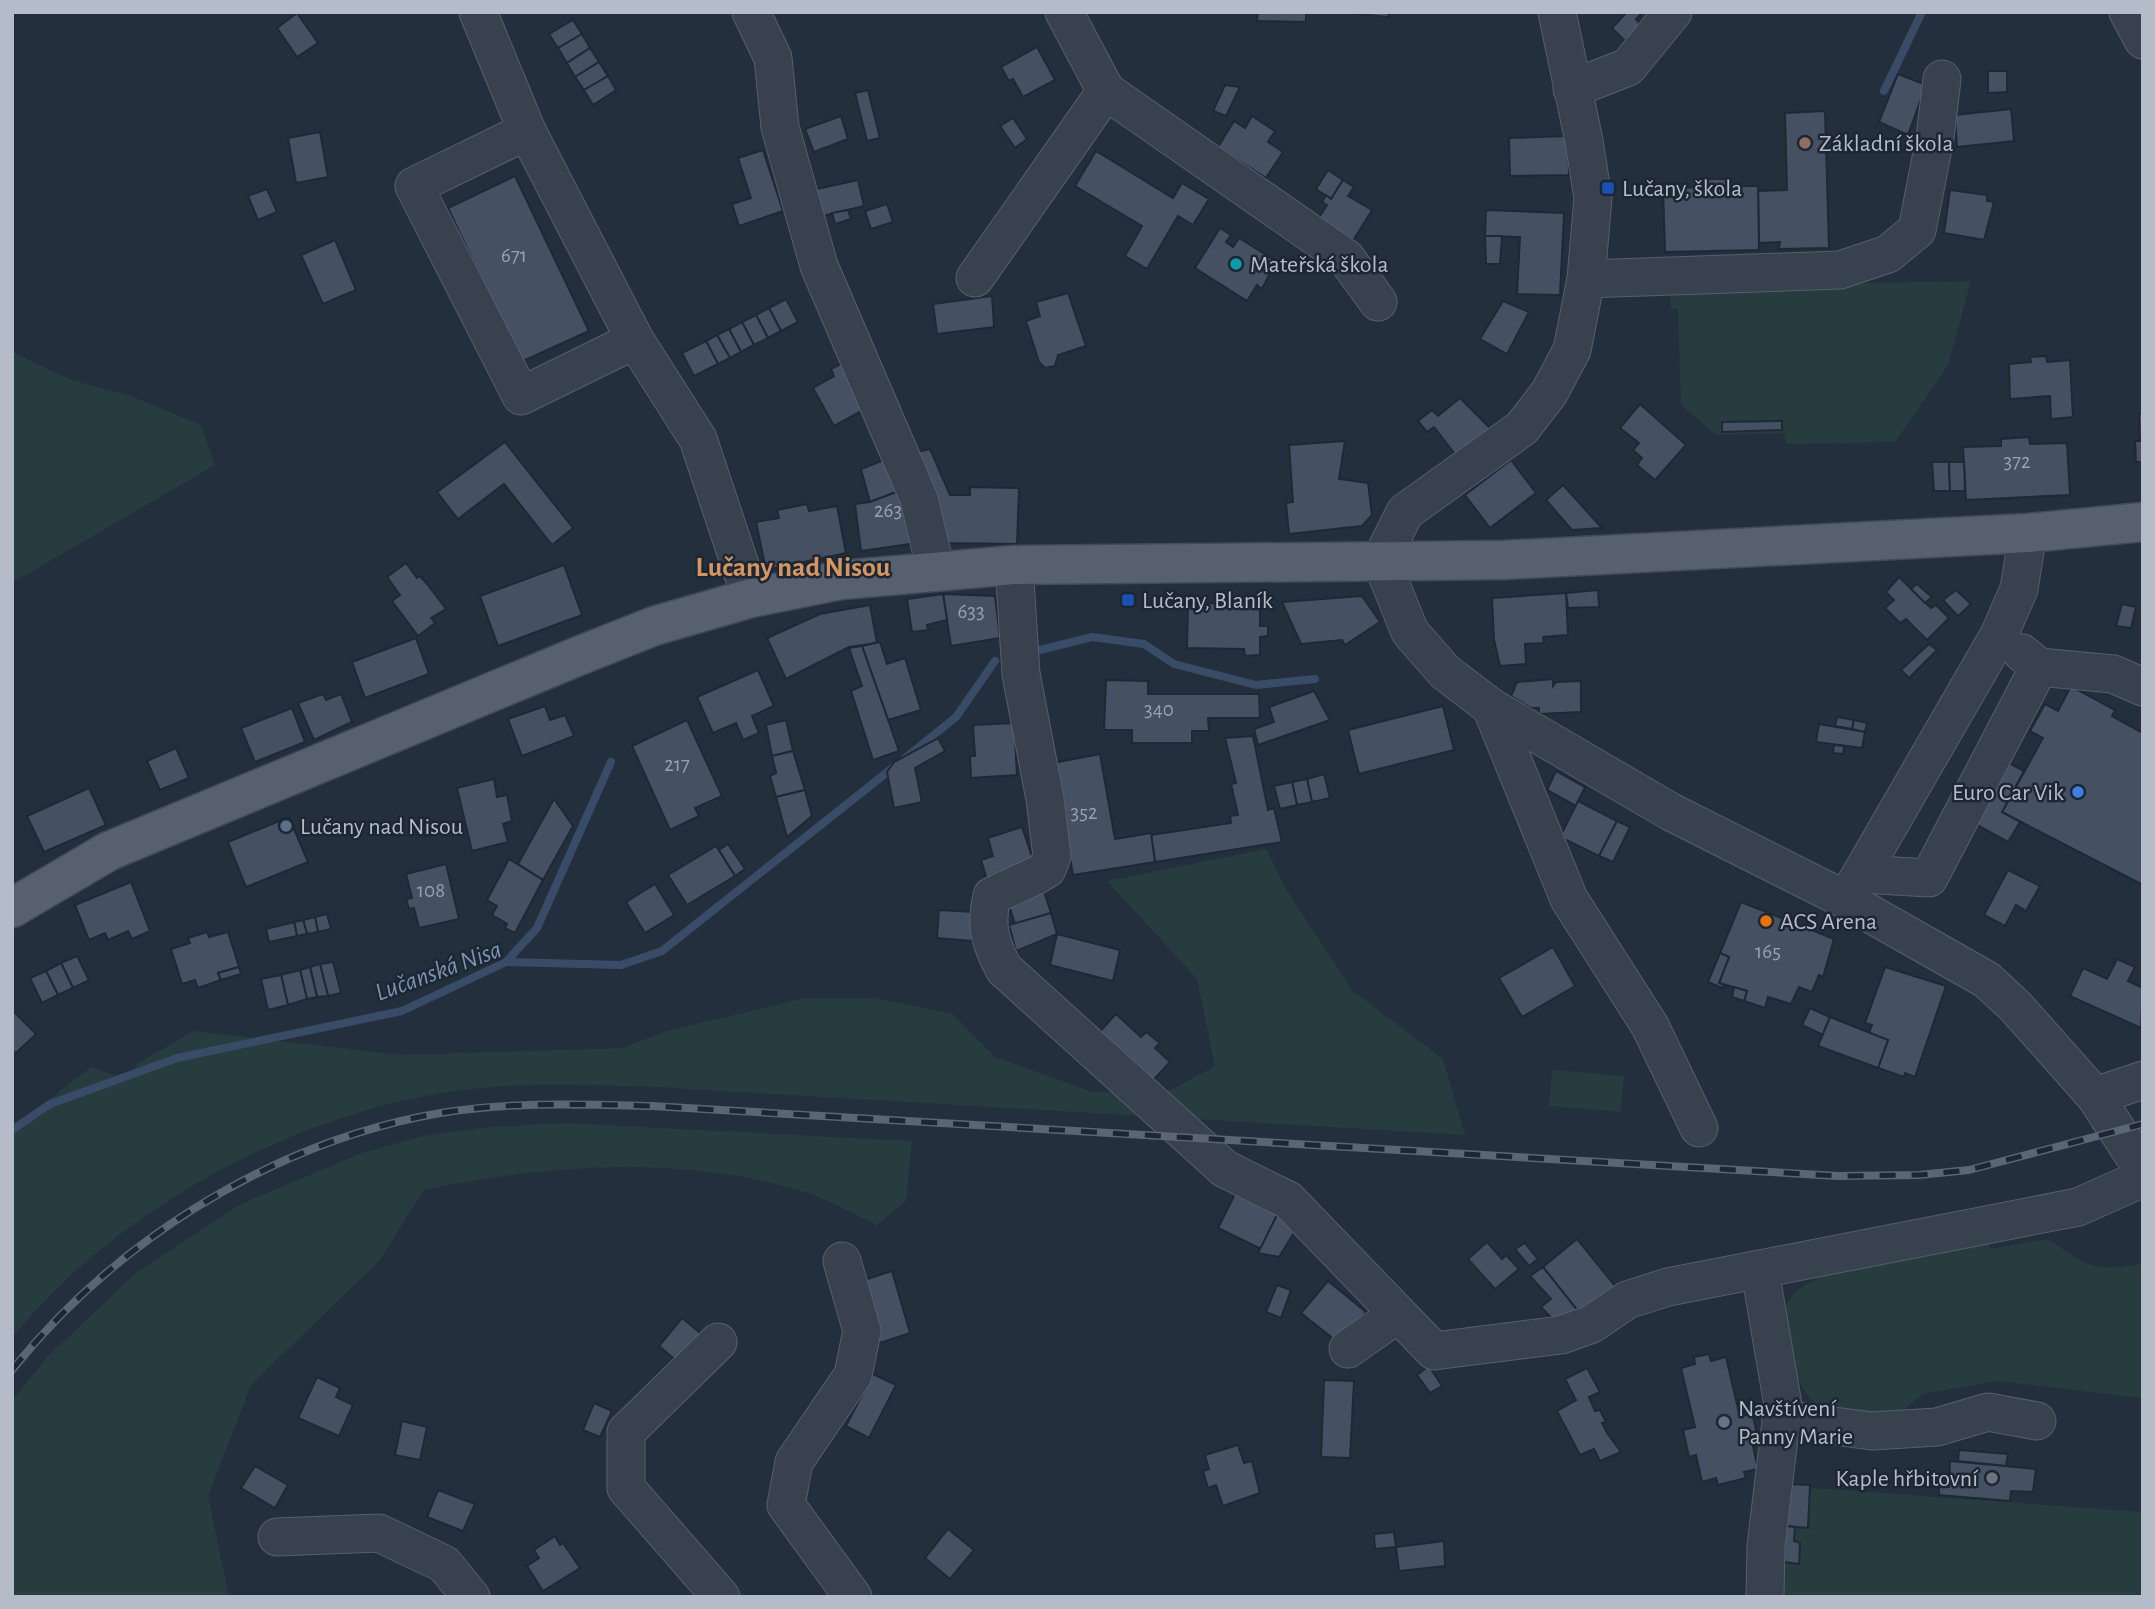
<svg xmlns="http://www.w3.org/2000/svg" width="2155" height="1609" viewBox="0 0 2155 1609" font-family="'Alegreya Sans',sans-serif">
  <rect width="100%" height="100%" fill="#242f3e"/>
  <g fill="#263c3f">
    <polygon points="1971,281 1948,365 1895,442 1786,444 1784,433 1716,435 1681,405 1678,309 1671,309 1670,287"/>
    <polygon points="12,352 71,380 131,396 201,425 215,465 12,583"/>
    <path d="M1266,849l18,37 69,105 90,68 22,76 -812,-48c-80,-3 -160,-6 -238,11 -148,31 -308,122 -403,240v-209l79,-62 37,13 10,-17 56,-32 205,24 223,-7 45,-17 138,-33h70l78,16 42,43 98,35 78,-2 44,-24 -18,-87 -90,-98z"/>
    <polygon points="1552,1070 1624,1076 1621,1112 1549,1106"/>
    <path d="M566,1123l346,18 -6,60 -29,24c-21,-10 -42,-22 -63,-30 -121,-41 -268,-31 -390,-5l-45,71 -128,124 -43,111 21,101h-217v-196l35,-44 90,-85 104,-68 121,-51 61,-17 68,-9z"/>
    <path d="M2047,1239c43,27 43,33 96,25v134l-146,-17 -74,13 -29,23c-21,-2 -49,0 -69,-7 -27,-9 -47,-82 -38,-106 2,-5 9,-13 14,-16 43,-31 133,-38 186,-48l3,9z"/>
    <polygon points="1786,1486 2143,1512 2143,1597 1780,1597"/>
  </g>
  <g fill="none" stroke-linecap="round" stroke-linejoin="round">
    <g stroke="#394c67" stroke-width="8">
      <polyline points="1884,91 1922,12"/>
      <polyline points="1036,651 1092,637 1144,644 1174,664 1256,685 1315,679"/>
      <polyline points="905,758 956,717 995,661"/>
      <polyline points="506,962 537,928 611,762"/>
      <polyline points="12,1130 50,1104 177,1058 402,1011 506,962 621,965 662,951 895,766"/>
    </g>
  </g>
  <g fill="#455162" stroke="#1f2835" stroke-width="2">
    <polygon points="1258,12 1306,12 1306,22 1257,21"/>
    <polygon points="1340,12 1389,12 1388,17"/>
    <polygon points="1627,12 1643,12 1636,19 1641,25 1625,41 1612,28"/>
    <polygon points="297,13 318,43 297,57 277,28"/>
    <polygon points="573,20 582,34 558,48 549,34"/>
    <polygon points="582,34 590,48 567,63 558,48"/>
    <polygon points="1037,47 1055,80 1023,97 1013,79 1009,81 1001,67"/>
    <polygon points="590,48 599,62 575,77 567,63"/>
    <polygon points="599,62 608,76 584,90 575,77"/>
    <polygon points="1988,71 2007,71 2007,92 1988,93"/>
    <polygon points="1898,74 1926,85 1908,135 1879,122"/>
    <polygon points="608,76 616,90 593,105 584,90"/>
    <polygon points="1225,85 1240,87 1226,116 1213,111"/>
    <polygon points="868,90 880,138 867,141 855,93"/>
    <polygon points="2011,109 2014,141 1957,147 1955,115"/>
    <polygon points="1825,111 1829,248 1779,249 1780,242 1759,243 1758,191 1787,190 1785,113"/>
    <polygon points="841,116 848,139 814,152 805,129"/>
    <polygon points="1252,116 1275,131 1268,142 1283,152 1266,178 1218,147 1234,121 1245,128"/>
    <polygon points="1013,118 1027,139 1015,148 1000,126"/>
    <polygon points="320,132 328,177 296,183 288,138"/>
    <polygon points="1568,136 1569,175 1510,176 1509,138"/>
    <polygon points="763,150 783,211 739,226 732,204 751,198 738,158"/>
    <polygon points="1096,151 1173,198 1182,183 1209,199 1193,225 1178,216 1147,269 1125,256 1142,226 1075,186"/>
    <polygon points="1328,170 1343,180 1331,199 1316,189"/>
    <polygon points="515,176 589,331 521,362 448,208"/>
    <polygon points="1706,179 1729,179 1729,186 1758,186 1759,250 1665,252 1663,188 1706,187"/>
    <polygon points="858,180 864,206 810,219 803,192"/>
    <polygon points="1343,180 1354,187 1348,196 1372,210 1351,244 1316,222 1327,205 1322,202 1326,195 1331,199"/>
    <polygon points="267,189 277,212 258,220 248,196"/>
    <polygon points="1950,190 1987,195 1987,201 1994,202 1984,240 1944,233"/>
    <polygon points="887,204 893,222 871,229 865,211"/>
    <polygon points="848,210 851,219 835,224 832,213"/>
    <polygon points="1486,210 1564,213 1560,295 1517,294 1520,237 1485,236"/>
    <polygon points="1220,228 1231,235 1226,242 1233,247 1239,238 1276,261 1262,289 1257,285 1247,301 1195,268"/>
    <polygon points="1485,236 1502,236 1500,264 1486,264"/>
    <polygon points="335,240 356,290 323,304 301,255"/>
    <polygon points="1068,293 1086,346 1058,355 1055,366 1045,368 1039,362 1026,321 1040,316 1036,302"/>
    <polygon points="992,296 994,327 937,334 933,304"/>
    <polygon points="786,299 798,322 781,331 769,308"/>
    <polygon points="1503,301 1529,312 1507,354 1480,339"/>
    <polygon points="769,308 781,331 768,338 756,315"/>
    <polygon points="756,315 768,338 754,345 742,322"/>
    <polygon points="742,322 754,345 741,352 729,329"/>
    <polygon points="729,329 741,352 730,358 717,335"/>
    <polygon points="717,335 730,358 718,364 706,341"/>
    <polygon points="706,341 718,364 694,376 682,353"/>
    <polygon points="2046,356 2047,362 2070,360 2073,417 2051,419 2050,396 2010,399 2009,364 2031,362 2030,357"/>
    <polygon points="846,361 869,407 834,426 813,388 834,376 831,369"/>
    <polygon points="1460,398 1492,430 1458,458 1434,427 1427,432 1418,421 1432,410 1438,416"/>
    <polygon points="1640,404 1686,445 1655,480 1637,465 1642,458 1633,450 1639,443 1620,428"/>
    <polygon points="2139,414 2143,414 2143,481 2142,462 2136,462 2135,441 2140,441"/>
    <polygon points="1782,421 1782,430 1722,432 1722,422"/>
    <polygon points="2029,437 2030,444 2067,443 2070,495 1966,500 1963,447 2001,446 2001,439"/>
    <polygon points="1345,441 1339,479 1368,483 1372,515 1362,526 1289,534 1286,503 1293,502 1289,445"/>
    <polygon points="505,442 573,528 552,545 504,484 458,519 437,492"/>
    <polygon points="930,449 950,495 970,495 970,487 1019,488 1017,544 940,543 908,454"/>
    <polygon points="894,456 907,488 870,502 861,469"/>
    <polygon points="1511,460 1536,493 1490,528 1465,495"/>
    <polygon points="1932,462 1949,462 1950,491 1934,491"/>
    <polygon points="1949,462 1964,462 1965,491 1950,491"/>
    <polygon points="1563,485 1602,528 1572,530 1546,500"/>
    <polygon points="907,488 924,542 861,551 855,504 870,502"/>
    <polygon points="807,504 809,511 837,506 846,553 766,570 756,522 779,518 777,510"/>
    <polygon points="406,563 417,578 420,576 428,585 446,609 431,618 435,623 418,636 392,601 400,595 387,577"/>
    <polygon points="564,565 582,615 498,646 480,596"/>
    <polygon points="1899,577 1931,608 1936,605 1949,618 1927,640 1906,619 1900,623 1885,608 1894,600 1886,592"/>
    <polygon points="1917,584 1932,597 1925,603 1911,589"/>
    <polygon points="1598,590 1599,607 1568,608 1566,593"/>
    <polygon points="1956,590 1971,604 1958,616 1943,600"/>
    <polygon points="1566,593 1568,635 1543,637 1544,643 1525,644 1526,664 1500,666 1494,640 1492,598"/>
    <polygon points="943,594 995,596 1000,638 951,646"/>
    <polygon points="943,594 947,620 927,625 928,630 912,632 907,599"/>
    <polygon points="1362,596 1380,622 1345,645 1342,640 1301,644 1282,602"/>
    <polygon points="1188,603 1260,604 1260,626 1268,626 1268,636 1260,637 1260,655 1245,656 1244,649 1187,648"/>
    <polygon points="2122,604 2136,607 2131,628 2116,626"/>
    <polygon points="870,605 877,643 849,647 786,679 767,638 820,614"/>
    <polygon points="416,638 429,674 365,698 352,662"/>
    <polygon points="880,642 887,664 905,658 921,710 888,720 862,646"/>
    <polygon points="1929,644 1937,650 1909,678 1901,670"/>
    <polygon points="862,646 899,751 873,760 851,691 862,686 849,648"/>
    <polygon points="758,670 774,706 752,716 759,733 743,740 736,723 713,733 697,697"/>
    <polygon points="1553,679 1553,686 1556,682 1581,681 1581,712 1539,714 1539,708 1531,708 1511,696 1517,682"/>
    <polygon points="1106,680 1148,681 1148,694 1259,694 1260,718 1208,718 1209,731 1192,731 1192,743 1132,743 1132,730 1104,730"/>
    <polygon points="2071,686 2115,710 2112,716 2143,733 2143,885 2002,812 2043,738 2030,731 2045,704 2058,711"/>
    <polygon points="1314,691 1330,720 1258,745 1254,729 1274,722 1269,707"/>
    <polygon points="323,694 326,700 341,694 352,722 314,740 298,703"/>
    <polygon points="545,706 550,720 565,715 574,736 522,756 508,719"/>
    <polygon points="1443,706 1454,750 1359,774 1348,730"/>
    <polygon points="292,708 305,742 255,762 241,728"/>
    <polygon points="1837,717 1854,720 1852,729 1835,726"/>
    <polygon points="687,720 722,796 695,808 699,816 670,830 632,746"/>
    <polygon points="786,720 793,751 772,756 766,725"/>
    <polygon points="1854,720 1867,723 1865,732 1852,729"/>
    <polygon points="1014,723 1017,775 971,778 970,756 975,756 973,725"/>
    <polygon points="1819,724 1865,732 1862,748 1816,742"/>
    <polygon points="1253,736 1268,810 1274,808 1282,842 1155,862 1151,835 1231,823 1230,816 1238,815 1231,784 1236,783 1225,738"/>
    <polygon points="938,738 945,751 915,768 922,802 894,808 887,772 894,762"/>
    <polygon points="1834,745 1844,746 1843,754 1833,753"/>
    <polygon points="1979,747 2024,771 2002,812 2020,822 2008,842 1946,808"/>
    <polygon points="176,748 189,778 160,790 147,761"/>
    <polygon points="793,751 805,790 776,797 770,776 776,773 772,756"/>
    <polygon points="1100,754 1115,839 1151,833 1155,862 1073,875 1053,763"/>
    <polygon points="1556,771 1585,787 1576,806 1547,790"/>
    <polygon points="1324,774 1330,798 1312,802 1307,779"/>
    <polygon points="494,779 497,797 507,795 512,821 503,824 508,842 472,851 457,788"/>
    <polygon points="1307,779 1312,802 1297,805 1292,782"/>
    <polygon points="1292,782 1297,805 1280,809 1274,786"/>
    <polygon points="89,788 106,825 44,852 27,816"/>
    <polygon points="805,790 812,816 787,837 776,797"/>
    <polygon points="554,799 573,826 543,880 518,864"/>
    <polygon points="1578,801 1617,821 1599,856 1560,837"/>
    <polygon points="289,817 308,862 246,887 228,842"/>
    <polygon points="1617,821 1630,827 1613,862 1599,856"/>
    <polygon points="1022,827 1036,868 988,883 981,860 993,856 988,838"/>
    <polygon points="728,844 745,869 735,876 719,850"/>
    <polygon points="716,846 735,876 687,905 668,875"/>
    <polygon points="509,859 543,880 515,933 505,928 507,924 492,915 497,906 487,900"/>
    <polygon points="446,864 459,919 419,928 414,908 409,909 406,899 412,898 406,874"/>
    <polygon points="2008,870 2040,886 2026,911 2016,905 2005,926 1984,915"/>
    <polygon points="131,882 150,931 132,939 128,931 108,940 105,933 89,940 75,905"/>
    <polygon points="655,884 674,915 645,933 626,902"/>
    <polygon points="1043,888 1051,913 1015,924 1007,899"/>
    <polygon points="1741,902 1834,939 1823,977 1819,975 1812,992 1799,987 1791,1004 1768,997 1765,1008 1744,1001 1747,991 1719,983 1729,957 1720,953"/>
    <polygon points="939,910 974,912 972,941 937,938"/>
    <polygon points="1051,913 1057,934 1016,951 1009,925"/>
    <polygon points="327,914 331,929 318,932 315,917"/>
    <polygon points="315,917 318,932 307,934 303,920"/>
    <polygon points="303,920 307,934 297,936 294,922"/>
    <polygon points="294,922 297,936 269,942 266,929"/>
    <polygon points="207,932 209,937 228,932 239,967 218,973 221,980 198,988 195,980 182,984 171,949 190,943 188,938"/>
    <polygon points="1057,934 1120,950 1113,981 1050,965"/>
    <polygon points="1553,947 1575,986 1522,1017 1499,978"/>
    <polygon points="1720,953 1729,957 1719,983 1724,985 1722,988 1708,982"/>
    <polygon points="77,956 89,980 73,988 61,963"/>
    <polygon points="2117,959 2135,967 2128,981 2143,988 2141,1028 2070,996 2083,968 2107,979"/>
    <polygon points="333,962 341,993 328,996 320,964"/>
    <polygon points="61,963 73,988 58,995 46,971"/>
    <polygon points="320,964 328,996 317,997 310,967"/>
    <polygon points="239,967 241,974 221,980 218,973"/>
    <polygon points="310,967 317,997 307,999 300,970"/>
    <polygon points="1885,967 1946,986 1915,1077 1905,1073 1904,1077 1878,1068 1888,1040 1869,1033 1872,1025 1865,1023"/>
    <polygon points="300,970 307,999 288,1005 281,975"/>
    <polygon points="46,971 58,995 42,1003 30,978"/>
    <polygon points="281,975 288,1005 268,1010 261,979"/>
    <polygon points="1734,987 1747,991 1744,1001 1732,997"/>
    <polygon points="1810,1008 1830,1017 1823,1035 1802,1025"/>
    <polygon points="12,1010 36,1034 16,1053 12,1050"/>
    <polygon points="1116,1014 1141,1037 1146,1032 1160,1043 1155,1048 1170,1062 1146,1088 1094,1038"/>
    <polygon points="1830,1017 1888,1040 1878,1068 1818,1046"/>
    <polygon points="1236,1192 1278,1213 1261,1249 1218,1228"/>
    <polygon points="1278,1213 1297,1228 1279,1257 1258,1253"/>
    <polygon points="1577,1239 1620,1292 1585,1320 1543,1267"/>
    <polygon points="1487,1242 1502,1259 1506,1255 1519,1269 1495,1289 1468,1259"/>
    <polygon points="1525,1243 1538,1259 1529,1266 1515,1249"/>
    <polygon points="1543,1267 1585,1320 1559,1326 1541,1307 1551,1299 1530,1276"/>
    <polygon points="892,1271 910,1333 880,1343 861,1281"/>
    <polygon points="1328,1281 1366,1312 1340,1344 1301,1313"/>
    <polygon points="1277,1285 1291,1290 1281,1318 1266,1312"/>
    <polygon points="682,1318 704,1336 679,1363 659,1346"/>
    <polygon points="1709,1354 1711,1361 1726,1357 1740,1417 1752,1413 1759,1441 1752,1442 1758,1469 1744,1472 1746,1478 1718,1485 1716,1478 1702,1482 1696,1455 1689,1457 1683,1430 1695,1427 1681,1368 1695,1364 1694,1357"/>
    <polygon points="1429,1366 1442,1386 1430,1393 1417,1375"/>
    <polygon points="1587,1368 1600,1392 1589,1397 1595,1411 1600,1410 1606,1422 1602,1423 1607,1433 1621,1452 1600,1461 1594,1449 1580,1455 1557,1411 1576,1400 1565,1379"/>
    <polygon points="873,1374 896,1385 869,1438 846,1426"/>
    <polygon points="317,1377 340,1388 336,1397 353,1405 339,1436 298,1418"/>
    <polygon points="1324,1380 1354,1381 1350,1458 1321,1457"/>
    <polygon points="594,1403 612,1411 600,1437 583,1430"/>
    <polygon points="402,1421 427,1427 420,1460 395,1455"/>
    <polygon points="1238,1445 1244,1463 1252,1461 1260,1493 1223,1506 1216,1485 1208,1488 1203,1471 1209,1469 1205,1455"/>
    <polygon points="1959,1450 2008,1454 2006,1466 1958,1461"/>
    <polygon points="1950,1461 2036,1469 2033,1492 2011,1491 2010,1501 1939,1495 1939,1487 1949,1487"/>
    <polygon points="255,1466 288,1485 275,1508 241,1488"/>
    <polygon points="1786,1484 1810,1485 1808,1528 1785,1526"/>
    <polygon points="438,1490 475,1504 463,1531 427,1517"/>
    <polygon points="1785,1526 1795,1527 1794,1541 1800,1543 1799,1564 1784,1562"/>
    <polygon points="948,1529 974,1550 950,1579 925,1558"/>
    <polygon points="1394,1532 1396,1547 1375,1549 1374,1534"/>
    <polygon points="555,1536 560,1545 563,1543 580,1568 543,1591 527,1566 539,1558 534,1550"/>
    <polygon points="1444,1541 1445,1566 1399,1571 1396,1547"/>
  </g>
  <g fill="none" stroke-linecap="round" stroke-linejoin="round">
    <g stroke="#565f6c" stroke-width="39">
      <g id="minor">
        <polyline points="478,12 527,131 635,340 698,439 751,598"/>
        <polyline points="751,12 773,58 780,127 819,266 919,499 936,570"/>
        <polyline points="1064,12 1106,91 1346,258 1378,302"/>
        <polyline points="1557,12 1584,141 1593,198 1586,279 1572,350 1549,393 1522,428 1405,512 1381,560 1410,632 1445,672 1491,707 1671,812 1846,900 1987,980 2016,1007 2095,1096 2143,1170"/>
        <polyline points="2128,12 2143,40"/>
        <polyline points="1572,89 1628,67 1673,12"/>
        <polyline points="527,131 414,186 521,396 635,340"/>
        <polyline points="975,278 1106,91"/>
        <polyline points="1586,279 1840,270 1888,254 1917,230 1935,138 1942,79"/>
        <path d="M1014,565l7,109 24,125 7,57 -5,13 -10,6 -45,21c-7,29 -2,47 12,73l221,200 63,31 146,151 127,-16 31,-11 35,-24 41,-13 410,-80 65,-29"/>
        <polyline points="2022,653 2039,667 2113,674 2143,687"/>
        <polyline points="1491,707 1569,899 1650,1026 1699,1128"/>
        <polyline points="1862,874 1929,878 2039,667"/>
        <polyline points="1846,900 1999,635 2019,589 2028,533"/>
        <polyline points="2095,1096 2143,1080"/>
        <polyline points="842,1261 862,1331 853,1375 794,1462 786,1505 853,1597"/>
        <polyline points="1760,1271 1783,1405 1766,1546 1765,1597"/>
        <polyline points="718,1342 626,1432 626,1488 721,1597"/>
        <polyline points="1348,1349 1398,1314"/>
        <polyline points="1781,1419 1872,1431 1937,1427 1988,1412 2037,1421"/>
        <polyline points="277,1537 379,1533 444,1564 471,1597"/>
      </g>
    </g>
    <g stroke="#414a57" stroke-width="41">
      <polyline id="major" points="12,908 109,851 576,657 654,626 751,598 841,580 1014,565 1503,560 2028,533 2143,522"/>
    </g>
    <use href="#minor" stroke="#38414e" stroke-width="37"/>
    <use href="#major" stroke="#56606e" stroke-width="38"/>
    <g stroke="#5a6575" stroke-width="8">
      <path id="rail" d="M12,1370c101,-126 249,-220 407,-253 76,-16 155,-13 233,-11l1186,70 81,-1 50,-5 174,-46"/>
    </g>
    <use href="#rail" stroke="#1d2633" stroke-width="5" stroke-dasharray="16" stroke-linecap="butt"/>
  </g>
  <circle fill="#8d6e63" stroke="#1d2633" stroke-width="2.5" cx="1805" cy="143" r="7"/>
  <g fill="#1a4fb4" stroke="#1d2633" stroke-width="2.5">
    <rect x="1601" y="181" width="14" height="14" rx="3.5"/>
    <rect x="1121" y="593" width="14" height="14" rx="3.5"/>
  </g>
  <circle fill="#0f9aa8" stroke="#1d2633" stroke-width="2.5" cx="1236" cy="264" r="7"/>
  <circle fill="#3f7fe0" stroke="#1d2633" stroke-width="2.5" cx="2078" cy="792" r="7"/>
  <circle fill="#5c6f8a" stroke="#1d2633" stroke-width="2.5" cx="286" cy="826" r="7"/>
  <circle fill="#e8710a" stroke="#1d2633" stroke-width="2.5" cx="1766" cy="921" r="7"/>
  <g fill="#6b7280" stroke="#1d2633" stroke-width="2.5">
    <circle cx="1724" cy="1422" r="7"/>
    <circle cx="1992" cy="1478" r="7"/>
  </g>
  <g text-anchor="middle" stroke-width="5" stroke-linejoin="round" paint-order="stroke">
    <g font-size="21" fill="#98a1af">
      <text x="514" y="262">671</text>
      <text x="2017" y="468">372</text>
      <text x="888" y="517">263</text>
      <text x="971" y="618">633</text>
      <text x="1159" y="716">340</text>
      <text x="677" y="771">217</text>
      <text x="1084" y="819">352</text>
      <text x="431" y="897">108</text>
      <text x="1768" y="958">165</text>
    </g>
    <g font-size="24" fill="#b4bcc9" stroke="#1d2633" text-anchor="start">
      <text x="1819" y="151">Základní škola</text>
      <text x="1622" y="196">Lučany, škola</text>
      <text x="1250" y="272">Mateřská škola</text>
      <text x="1142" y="608">Lučany, Blaník</text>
      <text x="2064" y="800" text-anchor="end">Euro Car Vik</text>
      <text x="300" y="834">Lučany nad Nisou</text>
      <text x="1780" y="929">ACS Arena</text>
      <text x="1738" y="1416">Navštívení<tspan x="1738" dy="28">Panny Marie</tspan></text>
      <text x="1978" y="1486" text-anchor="end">Kaple hřbitovní</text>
    </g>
    <g font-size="26" font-style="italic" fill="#7c92b1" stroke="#1d2633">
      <text transform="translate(438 970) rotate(-20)" y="9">Lučanská Nisa</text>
    </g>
    <g font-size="28" font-weight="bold" fill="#d59563" stroke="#1d2633">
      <text x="793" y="576">Lučany nad Nisou</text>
    </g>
  </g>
  <rect width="2155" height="1609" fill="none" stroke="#b4bcc9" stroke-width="28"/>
</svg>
